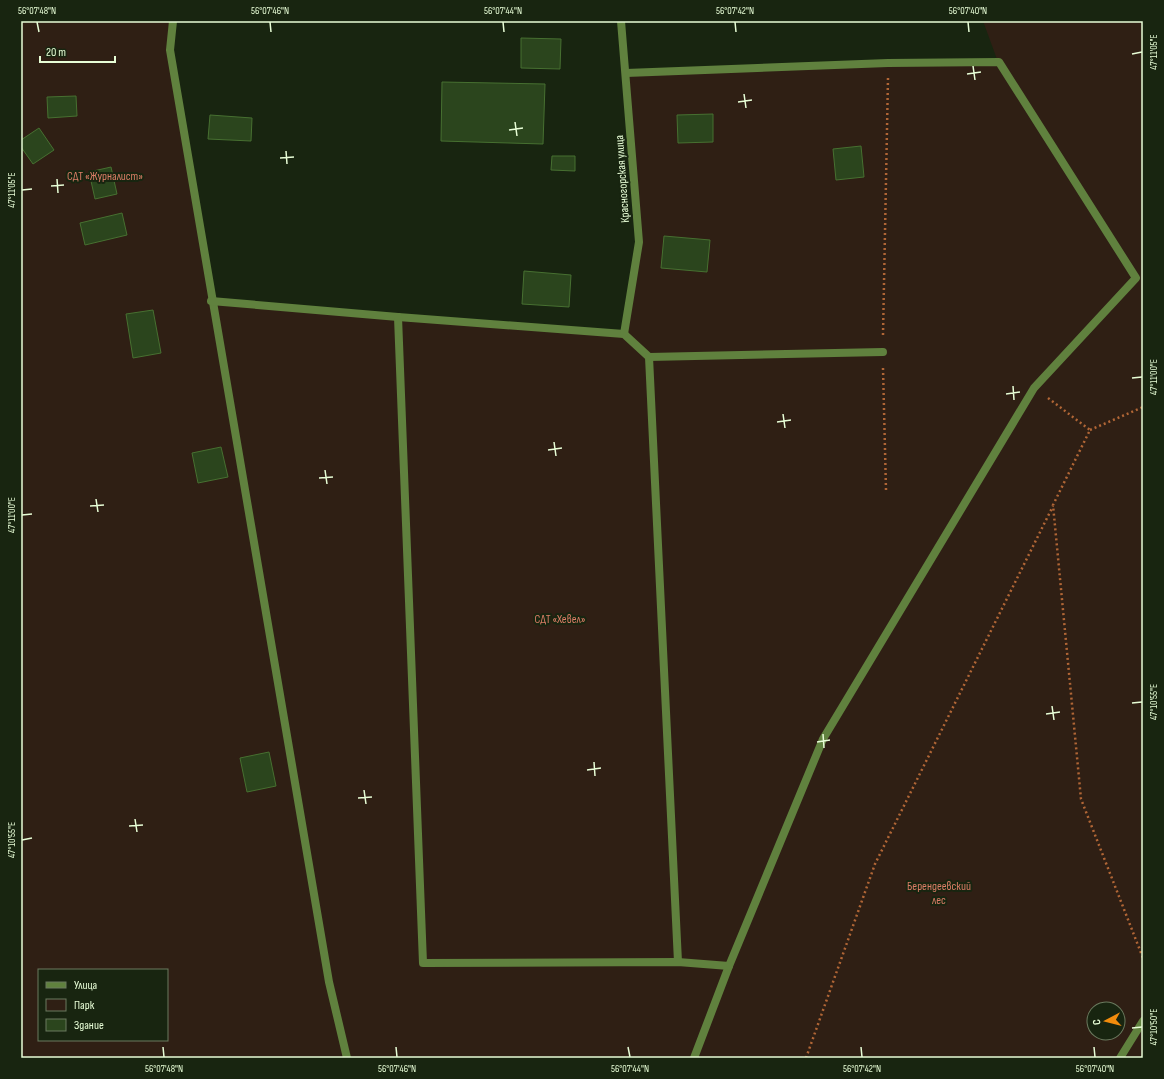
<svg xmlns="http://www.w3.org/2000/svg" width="1164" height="1079" viewBox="0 0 1164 1079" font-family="'Sofia Sans Condensed',sans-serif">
  <rect width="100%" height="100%" fill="#182510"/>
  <path fill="#2f1f14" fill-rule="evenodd" d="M21,21h152l-3,29 42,251 411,33 16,-92 -13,-169 372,-11 -15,-41h160v1037h-1122zM39,970h128v70h-128zM1094,1009h24v24h-24z"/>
  <g fill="#2b451d" stroke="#477031">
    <polygon points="521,38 561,39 560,69 521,68"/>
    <polygon points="442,82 545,84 543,144 441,141"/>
    <polygon points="76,96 77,116 48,118 47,97"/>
    <polygon points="713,114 713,142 678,143 677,115"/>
    <polygon points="210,115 252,118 251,141 208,139"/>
    <polygon points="39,128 54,150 33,164 21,147 21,140"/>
    <polygon points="861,146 864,177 836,180 833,149"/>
    <polygon points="552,156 575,156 575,171 551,170"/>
    <polygon points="111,167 117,194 95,199 89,172"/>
    <polygon points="122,213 127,235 85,245 80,223"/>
    <polygon points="664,236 710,240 707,272 661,268"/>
    <polygon points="524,271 571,275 569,307 522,304"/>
    <polygon points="153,310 161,353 133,358 126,314"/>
    <polygon points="221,447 228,477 198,483 192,453"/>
    <polygon points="269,752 276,786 247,792 240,758"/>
  </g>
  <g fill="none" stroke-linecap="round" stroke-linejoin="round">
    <g stroke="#b16636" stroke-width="2.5" stroke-dasharray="2 3" stroke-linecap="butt">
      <polyline points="883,335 888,78"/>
      <polyline points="883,368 886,490"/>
      <polyline points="1048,398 1090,430 1053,505 1081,799 1143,958"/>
      <polyline points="1090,430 1143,407"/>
      <polyline points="806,1058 875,864 1053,506"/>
    </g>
    <g stroke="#60813e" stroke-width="8">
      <polyline points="173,21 170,50 329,982 347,1058"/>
      <polyline points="626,73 888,63 999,62 1136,278 1034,388 823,739 729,966 694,1058"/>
      <polyline points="211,301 398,317 624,334 649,357 678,962"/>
      <polyline points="398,317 423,963 678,962 729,966"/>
      <polyline points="649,357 883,352"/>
      <polyline points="1120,1058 1143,1021"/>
    </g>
    <polyline stroke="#60813e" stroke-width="8" points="621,21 639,242 624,334"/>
  </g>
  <path fill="none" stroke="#e7fdd6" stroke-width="1.5" d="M37,22l2,10M270,22l1,10M503,22l1,10M735,22l1,10M968,22l1,10M1132,54l10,-2M973,66l2,14M967,74l14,-2M744,94l2,14M738,102l14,-2M515,122l2,14M509,130l14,-2M286,151l1,13M280,158l14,-1M57,179l1,14M51,186l13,-1M22,190l10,-1M1132,378l10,-1M1013,386l1,14M1006,394l14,-2M783,414l2,14M777,422l14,-2M554,442l2,14M548,450l14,-2M325,470l2,14M319,478l14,-1M96,499l2,13M90,506l14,-1M22,515l10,-1M1132,703l10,-1M1052,706l2,14M1046,714l14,-2M823,734l1,14M817,742l13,-2M594,762l1,14M587,770l14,-2M364,790l2,14M358,798l14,-1M135,819l2,13M129,826l14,-1M22,840l10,-2M1132,1028l10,-1M163,1047l1,10M396,1047l1,10M628,1047l2,10M861,1047l1,10M1094,1047l1,10"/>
  <g text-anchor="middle" stroke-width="4" stroke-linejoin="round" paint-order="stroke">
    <g font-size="12" fill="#da7d66" stroke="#182510">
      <text x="105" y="180">СДТ «Журналист»</text>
      <text x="560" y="623">СДТ «Хевел»</text>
      <text x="939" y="890">Берендеевский<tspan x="939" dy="14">лес</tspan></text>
    </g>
    <g font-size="12" fill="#e7fdd6" stroke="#182510">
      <text transform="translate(622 179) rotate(-94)" y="4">Красногорская улица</text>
    </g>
  </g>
  <rect width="1164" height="1079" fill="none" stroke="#182510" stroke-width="44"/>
  <rect x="38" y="969" width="130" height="72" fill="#182510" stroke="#6b7b5f"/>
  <rect x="46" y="982" width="20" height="6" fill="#60813e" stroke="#6b7b5f"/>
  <text x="74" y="989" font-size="12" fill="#e7fdd6">Улица</text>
  <rect x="46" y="999" width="20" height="12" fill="#2f1f14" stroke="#6b7b5f"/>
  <text x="74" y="1009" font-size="12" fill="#e7fdd6">Парк</text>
  <rect x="46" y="1019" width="20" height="12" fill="#2b451d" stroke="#6b7b5f"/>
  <text x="74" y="1029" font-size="12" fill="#e7fdd6">Здание</text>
  <g transform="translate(1106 1021) rotate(263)"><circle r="19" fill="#182510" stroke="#6b7b5f"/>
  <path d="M0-3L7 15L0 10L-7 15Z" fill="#f28c0d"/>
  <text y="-6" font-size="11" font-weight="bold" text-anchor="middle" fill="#e7fdd6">С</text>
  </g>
  <path d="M40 56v6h75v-6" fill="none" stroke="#e7fdd6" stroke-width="2"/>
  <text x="46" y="56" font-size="12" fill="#e7fdd6" stroke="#182510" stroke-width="3" paint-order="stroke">20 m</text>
  <rect x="22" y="22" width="1120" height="1035" fill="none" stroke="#e7fdd6" stroke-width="1.5"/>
  <g font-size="10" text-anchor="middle" fill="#e7fdd6">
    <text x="37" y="14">56°07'48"N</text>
    <text x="270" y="14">56°07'46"N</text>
    <text x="503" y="14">56°07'44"N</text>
    <text x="735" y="14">56°07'42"N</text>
    <text x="968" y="14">56°07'40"N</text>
    <text transform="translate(1153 52) rotate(-90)" y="4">47°11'05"E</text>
    <text transform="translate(11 190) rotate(-90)" y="4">47°11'05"E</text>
    <text transform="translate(1153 377) rotate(-90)" y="4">47°11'00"E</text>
    <text transform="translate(11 515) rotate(-90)" y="4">47°11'00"E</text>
    <text transform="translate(1153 702) rotate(-90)" y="4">47°10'55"E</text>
    <text transform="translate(11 840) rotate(-90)" y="4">47°10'55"E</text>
    <text transform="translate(1153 1027) rotate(-90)" y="4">47°10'50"E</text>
    <text x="164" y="1072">56°07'48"N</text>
    <text x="397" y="1072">56°07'46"N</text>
    <text x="630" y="1072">56°07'44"N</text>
    <text x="862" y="1072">56°07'42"N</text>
    <text x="1095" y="1072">56°07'40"N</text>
  </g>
</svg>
